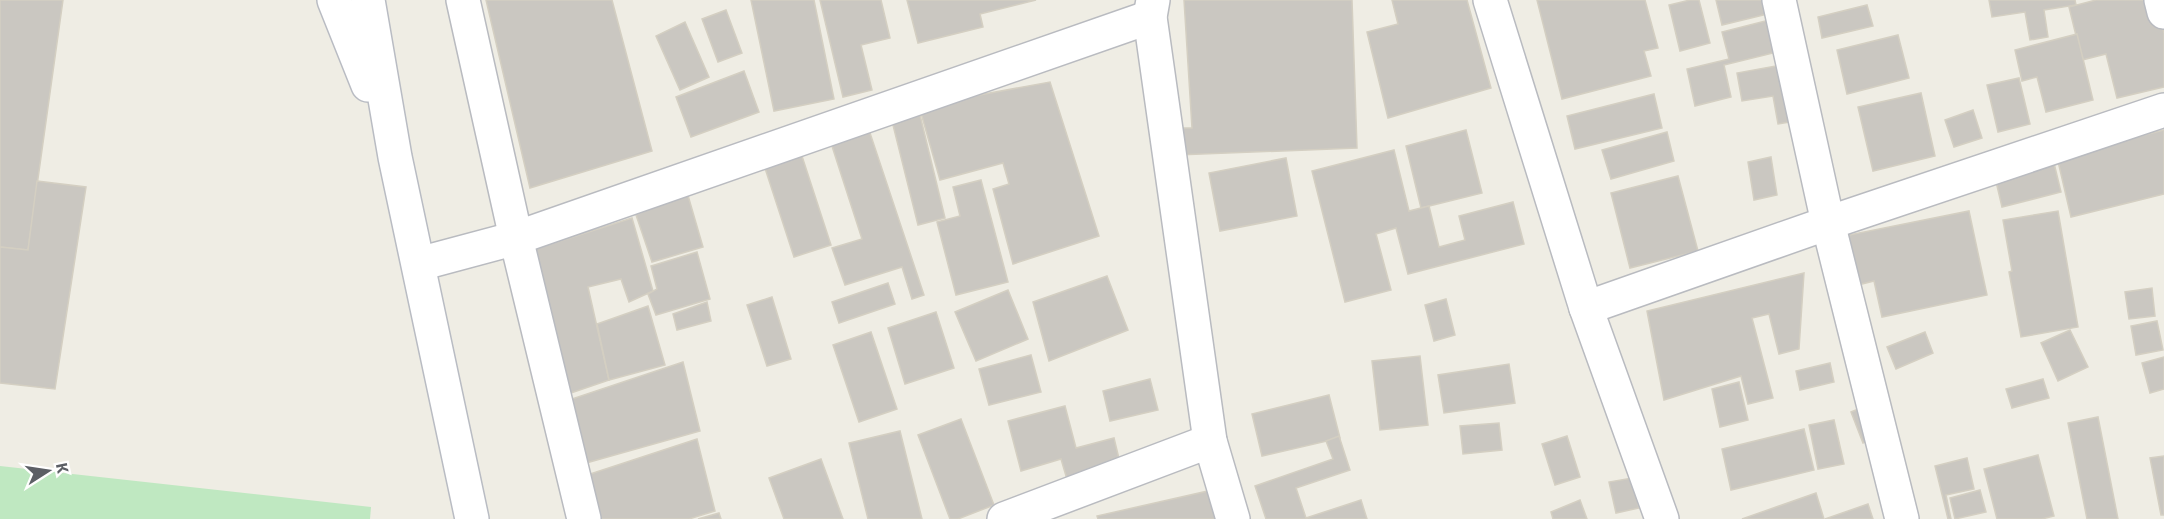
<svg xmlns="http://www.w3.org/2000/svg" width="2164" height="519" viewBox="0 0 2164 519" font-family="'Exo 2',sans-serif">
  <rect width="100%" height="100%" fill="#efede4"/>
  <polygon fill="#bfe8c1" points="0,466 371,507 370,519 0,519"/>
  <g fill="#cac7c1" stroke="#d4cfc2" stroke-width="1.5">
    <polygon points="0,0 63,0 28,250 0,247"/>
    <polygon points="486,0 612,0 652,151 530,188"/>
    <polygon points="751,0 814,0 834,99 774,111"/>
    <polygon points="820,0 881,0 890,38 861,45 872,90 843,97"/>
    <polygon points="907,0 1036,0 980,14 983,27 918,43"/>
    <polygon points="1184,0 1352,0 1357,148 1177,155 1176,128 1192,128"/>
    <polygon points="1392,0 1467,0 1491,88 1388,118 1367,32 1398,24"/>
    <polygon points="1537,0 1645,0 1658,48 1644,51 1651,76 1562,99"/>
    <polygon points="1690,0 1699,0 1710,43 1680,51 1669,5"/>
    <polygon points="1716,0 1774,0 1776,12 1722,25"/>
    <polygon points="1989,0 2075,0 2076,5 2044,10 2048,37 2030,40 2025,12 1992,17"/>
    <polygon points="2096,0 2156,0 2164,33 2164,87 2117,98 2106,54 2082,60 2069,7"/>
    <polygon points="1867,5 1873,26 1822,38 1818,17"/>
    <polygon points="726,10 742,53 718,62 702,19"/>
    <polygon points="1785,16 1793,48 1724,65 1731,97 1695,106 1687,69 1729,59 1722,32"/>
    <polygon points="685,22 709,77 680,90 656,36"/>
    <polygon points="2077,34 2093,100 2046,112 2037,77 2022,81 2015,50"/>
    <polygon points="1898,35 1909,78 1847,94 1837,50"/>
    <polygon points="1803,61 1814,118 1778,124 1773,96 1742,101 1737,73"/>
    <polygon points="744,71 759,112 691,137 676,97"/>
    <polygon points="2019,78 2030,124 1998,132 1987,85"/>
    <polygon points="1050,82 1099,236 1013,264 993,189 1009,184 1003,163 940,180 919,106"/>
    <polygon points="1921,93 1935,156 1873,171 1858,107"/>
    <polygon points="1654,94 1662,128 1575,149 1567,116"/>
    <polygon points="1973,110 1982,138 1954,147 1945,120"/>
    <polygon points="920,115 945,218 918,225 892,121"/>
    <polygon points="866,121 924,295 912,299 902,267 845,285 832,248 862,239 830,140 800,150 831,245 794,257 761,156"/>
    <polygon points="1466,130 1482,193 1421,208 1406,146"/>
    <polygon points="2164,130 2164,194 2071,217 2057,157"/>
    <polygon points="1667,132 1674,161 1611,179 1602,150"/>
    <polygon points="1394,150 1409,211 1429,206 1439,247 1465,240 1459,216 1513,202 1524,244 1408,274 1396,228 1376,234 1391,290 1345,302 1312,171"/>
    <polygon points="1771,157 1777,195 1754,200 1748,162"/>
    <polygon points="1286,158 1297,216 1220,231 1209,173"/>
    <polygon points="2053,159 2061,192 2002,207 1994,173"/>
    <polygon points="1678,176 1698,251 1630,268 1611,193"/>
    <polygon points="981,180 1008,282 956,295 937,222 960,216 953,187"/>
    <polygon points="37,181 86,187 55,389 0,383 0,247 28,250"/>
    <polygon points="687,192 703,247 652,262 636,215"/>
    <polygon points="1969,211 1987,295 1882,317 1874,281 1854,286 1844,236"/>
    <polygon points="2058,211 2078,327 2021,337 2009,272 2012,271 2003,220"/>
    <polygon points="632,218 653,291 629,302 621,279 588,287 609,380 565,395 526,252"/>
    <polygon points="697,252 710,299 656,315 648,294 657,289 651,266"/>
    <polygon points="1804,273 1799,349 1779,354 1769,314 1752,318 1773,398 1748,404 1741,376 1664,400 1647,311"/>
    <polygon points="1107,276 1128,330 1049,361 1033,302"/>
    <polygon points="888,283 895,304 839,323 832,302"/>
    <polygon points="2152,288 2155,316 2129,319 2125,292"/>
    <polygon points="1008,290 1028,339 976,361 955,312"/>
    <polygon points="772,297 791,359 767,366 747,305"/>
    <polygon points="1446,299 1455,335 1434,341 1425,305"/>
    <polygon points="707,302 711,321 677,330 673,314"/>
    <polygon points="648,306 665,365 609,380 597,324"/>
    <polygon points="936,312 954,368 905,384 888,328"/>
    <polygon points="2157,321 2163,350 2136,355 2131,326"/>
    <polygon points="2070,330 2088,367 2058,381 2041,343"/>
    <polygon points="871,332 897,409 859,422 833,345"/>
    <polygon points="1925,332 1933,353 1896,369 1887,347"/>
    <polygon points="1031,355 1041,392 989,405 979,369"/>
    <polygon points="1420,356 1428,425 1380,430 1372,361"/>
    <polygon points="2164,357 2164,389 2150,393 2142,363"/>
    <polygon points="683,362 700,431 579,465 566,401"/>
    <polygon points="1830,363 1834,382 1800,390 1796,371"/>
    <polygon points="1509,364 1515,403 1444,413 1438,375"/>
    <polygon points="1150,379 1158,410 1110,421 1103,391"/>
    <polygon points="2043,379 2049,398 2012,408 2006,389"/>
    <polygon points="1739,382 1748,420 1720,427 1712,389"/>
    <polygon points="1329,395 1340,438 1262,456 1252,414"/>
    <polygon points="1873,403 1885,434 1863,443 1851,412"/>
    <polygon points="1065,406 1076,448 1114,438 1122,471 1069,486 1061,459 1021,471 1008,421"/>
    <polygon points="2098,417 2118,519 2087,519 2068,423"/>
    <polygon points="961,419 994,505 958,519 950,519 918,435"/>
    <polygon points="1834,420 1844,464 1818,469 1809,425"/>
    <polygon points="1499,423 1502,450 1463,454 1460,426"/>
    <polygon points="1804,429 1814,470 1731,490 1722,449"/>
    <polygon points="900,431 922,519 868,519 849,443"/>
    <polygon points="1339,436 1350,470 1296,488 1306,518 1361,500 1367,519 1266,519 1255,486 1333,459 1326,441"/>
    <polygon points="1567,436 1580,477 1555,485 1542,444"/>
    <polygon points="697,439 715,511 689,519 590,519 581,477"/>
    <polygon points="2038,455 2054,516 2042,519 1997,519 1984,469"/>
    <polygon points="2164,456 2164,515 2161,515 2150,458"/>
    <polygon points="1967,458 1974,489 1946,495 1951,519 1948,519 1935,466"/>
    <polygon points="821,459 843,519 784,519 769,478"/>
    <polygon points="1632,478 1639,508 1616,513 1609,482"/>
    <polygon points="1980,490 1986,512 1955,519 1950,498"/>
    <polygon points="1208,491 1216,519 1098,519 1097,516"/>
    <polygon points="1816,493 1824,519 1742,519"/>
    <polygon points="1580,500 1587,519 1553,519 1551,512"/>
    <polygon points="1868,504 1873,519 1825,519"/>
    <polygon points="719,513 721,519 698,519"/>
  </g>
  <g fill="none" stroke-linecap="round" stroke-linejoin="round">
    <g stroke="#b9bbc0" stroke-width="36">
      <g id="minor">
        <polyline points="463,0 516,238 584,519"/>
        <polyline points="1153,0 1150,17 1210,441 1233,519"/>
        <polyline points="1490,0 1586,308 1662,519"/>
        <polyline points="1779,0 1828,223 1902,519"/>
        <polyline points="2161,0 2164,12"/>
        <polyline points="419,264 516,238 1150,17"/>
        <polyline points="1586,308 1828,223 2164,110"/>
        <polyline points="1004,519 1210,441"/>
      </g>
    </g>
    <g stroke="#b9bcc3" stroke-width="36">
      <g id="secondary">
        <polyline points="334,0 368,85"/>
        <polyline points="368,0 395,157 472,519"/>
      </g>
    </g>
    <use href="#minor" stroke="#fff" stroke-width="33"/>
    <use href="#secondary" stroke="#fff" stroke-width="33"/>
  </g>
  <g transform="translate(48 471) rotate(78)" stroke="#ffffff" stroke-width="4.5" paint-order="stroke">
  <path d="M0-4.5L10 22L0 15L-10 22Z" fill="#5c5f65"/>
  <text y="-9" font-size="16" font-weight="bold" text-anchor="middle" fill="#5c5f65">K</text>
  </g>
</svg>
